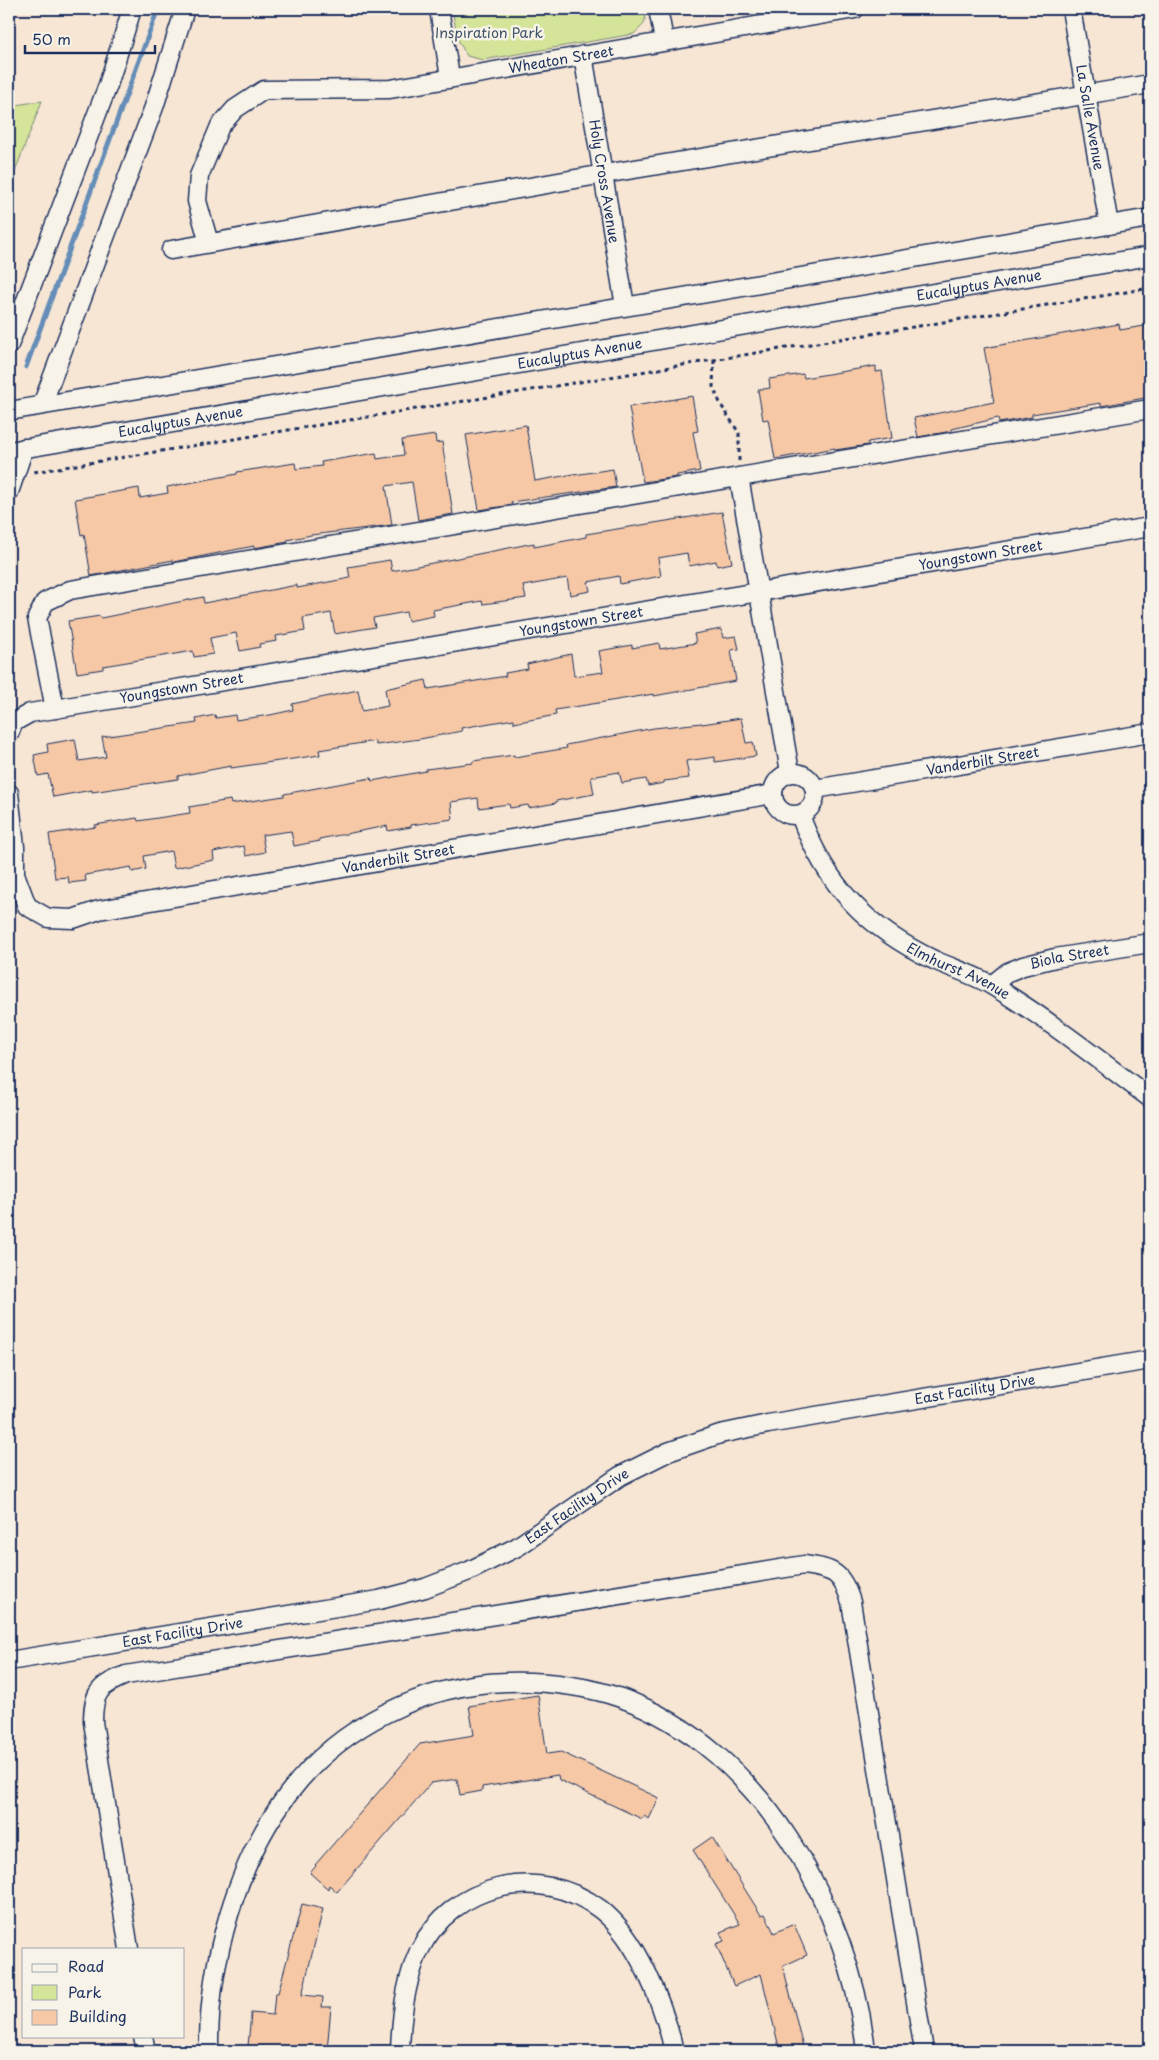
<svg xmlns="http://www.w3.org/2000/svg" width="1159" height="2060" viewBox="0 0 1159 2060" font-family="'Playpen Sans',sans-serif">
  <rect width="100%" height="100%" fill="#f7e6d4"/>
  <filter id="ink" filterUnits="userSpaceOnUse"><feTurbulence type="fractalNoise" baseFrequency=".02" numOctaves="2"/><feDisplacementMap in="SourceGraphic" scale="10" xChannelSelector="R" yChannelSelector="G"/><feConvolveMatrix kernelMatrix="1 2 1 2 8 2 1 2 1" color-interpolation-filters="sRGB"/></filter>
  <g filter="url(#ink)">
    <g fill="#d4e498" stroke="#788a7b">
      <polygon points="452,9 647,9 647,10 644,24 634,34 483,60 467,56 458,40"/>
      <polygon points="42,101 9,187 9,106"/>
    </g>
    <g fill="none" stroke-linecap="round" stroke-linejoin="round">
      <polyline stroke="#658db8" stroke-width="5" points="26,367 158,9"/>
    </g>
    <g fill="#f6c8a5" stroke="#1b2f5e">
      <polygon points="1119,324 1120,330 1150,325 1150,397 1101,406 1101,403 1032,414 1032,417 999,423 998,418 952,429 952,431 918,437 914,418 994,402 984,348"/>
      <polygon points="876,366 876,372 882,371 892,438 868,442 868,445 835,450 835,448 775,459 768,419 763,420 758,390 770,388 769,379 803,374 804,378"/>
      <polygon points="692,396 698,431 693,432 700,471 677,475 677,477 643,482 629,407"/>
      <polygon points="526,425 535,481 574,474 574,475 613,469 616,487 511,502 512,505 479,510 466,435"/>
      <polygon points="435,435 436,443 442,442 453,514 418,520 412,482 386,486 392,525 311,535 287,540 288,542 254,548 254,546 173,562 173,560 91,576 84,534 81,535 75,499 139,488 140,498 168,493 167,487 237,474 237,472 295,463 296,469 322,466 321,462 376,453 377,459 404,455 402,440"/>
      <polygon points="722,512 732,563 717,566 716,561 689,566 687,553 658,558 661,576 620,584 619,576 588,582 590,591 570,595 567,578 523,586 526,598 483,604 482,601 433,610 434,616 408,621 406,612 373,618 375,627 335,634 331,613 303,618 305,631 276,636 277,641 259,644 260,647 240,651 236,633 210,638 213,654 194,657 193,651 103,666 103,669 77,673 68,621 100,616 101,618 203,597 204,603 297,585 297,588 350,578 348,567 390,560 392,571 534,543 534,547 586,537 586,534"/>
      <polygon points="721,629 723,638 736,636 739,649 731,650 736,681 654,696 654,694 555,710 556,715 514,723 514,719 461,728 462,731 420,739 376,745 375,741 319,750 320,755 231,768 231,766 178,776 178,779 92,792 92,790 53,797 48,774 38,776 34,755 48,752 47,744 75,739 79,761 106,757 102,737 197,723 196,719 215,715 216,718 235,715 236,720 270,715 293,710 292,704 358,690 362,711 388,706 385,689 426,680 428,689 506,676 505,673 528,669 527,664 571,654 574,676 603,672 599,651 632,645 632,648 659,643 660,649 696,643 694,634"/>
      <polygon points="741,718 746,743 753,742 756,756 715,762 715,757 686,761 689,778 664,781 664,783 648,786 646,779 622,783 619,772 591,777 594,794 556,801 556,803 529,808 528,805 510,808 509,804 479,808 478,798 451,802 453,819 411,825 411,827 388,831 387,826 319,839 320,841 294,846 291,831 262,835 265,852 246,856 244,846 213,852 214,860 174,868 171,851 144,856 146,869 132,872 131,867 85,875 86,881 69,883 68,877 55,878 49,834 96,827 95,825 137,818 138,821 190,813 189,807 230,800 231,804 284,796 284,794 371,778 372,781 426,771 426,769 473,763 473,761 514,755 515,757 567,748 566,745 654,728 702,723 702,724"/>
      <polygon points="538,1695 547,1754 561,1752 659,1798 649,1819 644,1816 642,1819 559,1780 558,1775 482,1787 482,1791 460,1795 457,1779 431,1783 337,1892 329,1885 328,1889 310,1873 316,1866 315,1865 420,1744 474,1735 469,1706"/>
      <polygon points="712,1837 761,1915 765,1914 774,1933 794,1924 807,1955 783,1966 804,2051 780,2051 761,1974 734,1986 716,1944 724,1941 720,1932 740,1924 693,1850"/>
      <polygon points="302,1904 323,1909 302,1995 323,1997 322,2007 331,2007 327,2051 298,2050 298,2051 274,2051 274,2048 248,2046 251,2013 273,2015 275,1993 278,1993"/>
    </g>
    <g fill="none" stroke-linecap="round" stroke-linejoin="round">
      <g stroke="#1b2f5e" stroke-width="21">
        <g id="minor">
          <polyline points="439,9 450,77"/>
          <polyline points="658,9 664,40"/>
          <path id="s1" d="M1071,9l38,216"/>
          <path id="s2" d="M583,55l42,251"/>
          <path id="s3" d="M209,243l-12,-42 2,-25 21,-50 15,-17 29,-19 126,-1 465,-80"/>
          <polyline points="171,250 604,174 1150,84"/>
          <polyline points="9,345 108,85 132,9"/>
          <polyline points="42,405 154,107 185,9"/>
          <polyline points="9,411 1150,218"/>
          <path id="s4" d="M9,451l1141,-195"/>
          <polyline points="739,477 1150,409"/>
          <polyline points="9,492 24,448"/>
          <polyline points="55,709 37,618 45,602 70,590 739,477 790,772"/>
          <path id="s5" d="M9,734l5,-12 16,-9 25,-4 1095,-182"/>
          <circle cx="794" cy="794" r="21"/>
          <path id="s6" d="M815,789l335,-56"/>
          <path id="s7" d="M9,793l6,54v27l12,32 21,12 25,1 26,-9 674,-116"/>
          <path id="s8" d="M800,815c26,71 67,113 134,145 20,9 41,15 59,26 55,33 106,74 157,112"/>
          <path id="s9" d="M992,985l16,-13 15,-6 32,-8 95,-15"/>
          <path id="s10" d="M9,1661l370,-61 46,-12 44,-17 48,-24 103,-71 48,-24 52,-18 48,-10 382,-64"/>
          <path d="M129,1949l-36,-227c0,-30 6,-36 33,-47l678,-110c29,4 38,7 47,37l73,449"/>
          <polyline points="143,2036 146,2051"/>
          <path d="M209,2051c-1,-87 27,-189 80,-258 51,-67 135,-109 218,-111 38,-1 78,4 114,16 140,50 229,212 245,353"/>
          <path d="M400,2051c1,-33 5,-69 19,-100 33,-68 121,-87 181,-42 38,29 64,97 74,142"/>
        </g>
      </g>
      <g stroke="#1b2f5e" stroke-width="3" stroke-dasharray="4 4" stroke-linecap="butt">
        <polyline points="714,360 713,387 721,405 739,433 739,461"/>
        <polyline points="34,472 1150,288"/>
      </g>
      <use href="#minor" stroke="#f7f3e8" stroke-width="18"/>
    </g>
  </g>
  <g text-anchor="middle" stroke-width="5" stroke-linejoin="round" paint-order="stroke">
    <g font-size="14" fill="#40536a" stroke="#f7f3e8">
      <text x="489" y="38">Inspiration Park</text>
    </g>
    <g font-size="14" fill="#1b2f5e" stroke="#f7f3e8">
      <text dy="5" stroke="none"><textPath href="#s3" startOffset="480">Wheaton Street</textPath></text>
      <text dy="5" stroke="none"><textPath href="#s1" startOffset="110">La Salle Avenue</textPath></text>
      <text dy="5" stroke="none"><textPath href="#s2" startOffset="128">Holy Cross Avenue</textPath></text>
      <text dy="5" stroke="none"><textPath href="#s4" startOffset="984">Eucalyptus Avenue</textPath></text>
      <text dy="5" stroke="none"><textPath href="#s4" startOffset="579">Eucalyptus Avenue</textPath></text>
      <text dy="5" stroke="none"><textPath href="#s4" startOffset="174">Eucalyptus Avenue</textPath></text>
      <text dy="5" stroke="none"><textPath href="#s5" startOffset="995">Youngstown Street</textPath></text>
      <text dy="5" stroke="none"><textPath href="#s5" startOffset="590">Youngstown Street</textPath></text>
      <text dy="5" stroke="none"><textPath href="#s5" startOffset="185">Youngstown Street</textPath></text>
      <text dy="5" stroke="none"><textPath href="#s6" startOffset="170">Vanderbilt Street</textPath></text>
      <text dy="5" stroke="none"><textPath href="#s7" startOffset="496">Vanderbilt Street</textPath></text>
      <text dy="5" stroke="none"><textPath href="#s9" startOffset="84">Biola Street</textPath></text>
      <text dy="5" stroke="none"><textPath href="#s8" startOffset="230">Elmhurst Avenue</textPath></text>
      <text dy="5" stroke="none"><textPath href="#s10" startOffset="1016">East Facility Drive</textPath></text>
      <text dy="5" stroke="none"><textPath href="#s10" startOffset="596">East Facility Drive</textPath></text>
      <text dy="5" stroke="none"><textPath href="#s10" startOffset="176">East Facility Drive</textPath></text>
    </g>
  </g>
  <rect width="1159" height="2060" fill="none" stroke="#f7f3e8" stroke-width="30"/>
  <rect x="15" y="15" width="1129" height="2030" fill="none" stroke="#1b2f5e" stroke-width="2" filter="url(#ink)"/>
  <rect x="22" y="1948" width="162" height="90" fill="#f7f3e8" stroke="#9fa5b1"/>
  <rect x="32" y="1964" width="25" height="8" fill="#f7f3e8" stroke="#9fa5b1"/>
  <text x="68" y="1972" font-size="15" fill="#1b2f5e">Road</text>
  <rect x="32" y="1985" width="25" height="15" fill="#d4e498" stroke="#9fa5b1"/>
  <text x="68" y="1998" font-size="15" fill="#1b2f5e">Park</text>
  <rect x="32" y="2010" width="25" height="15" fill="#f6c8a5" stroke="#9fa5b1"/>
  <text x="68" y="2022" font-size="15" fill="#1b2f5e">Building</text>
  <path d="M25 45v8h130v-8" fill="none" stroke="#1b2f5e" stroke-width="2.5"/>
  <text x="32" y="45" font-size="15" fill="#1b2f5e" stroke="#f7f3e8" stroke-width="4" paint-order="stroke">50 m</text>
</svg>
